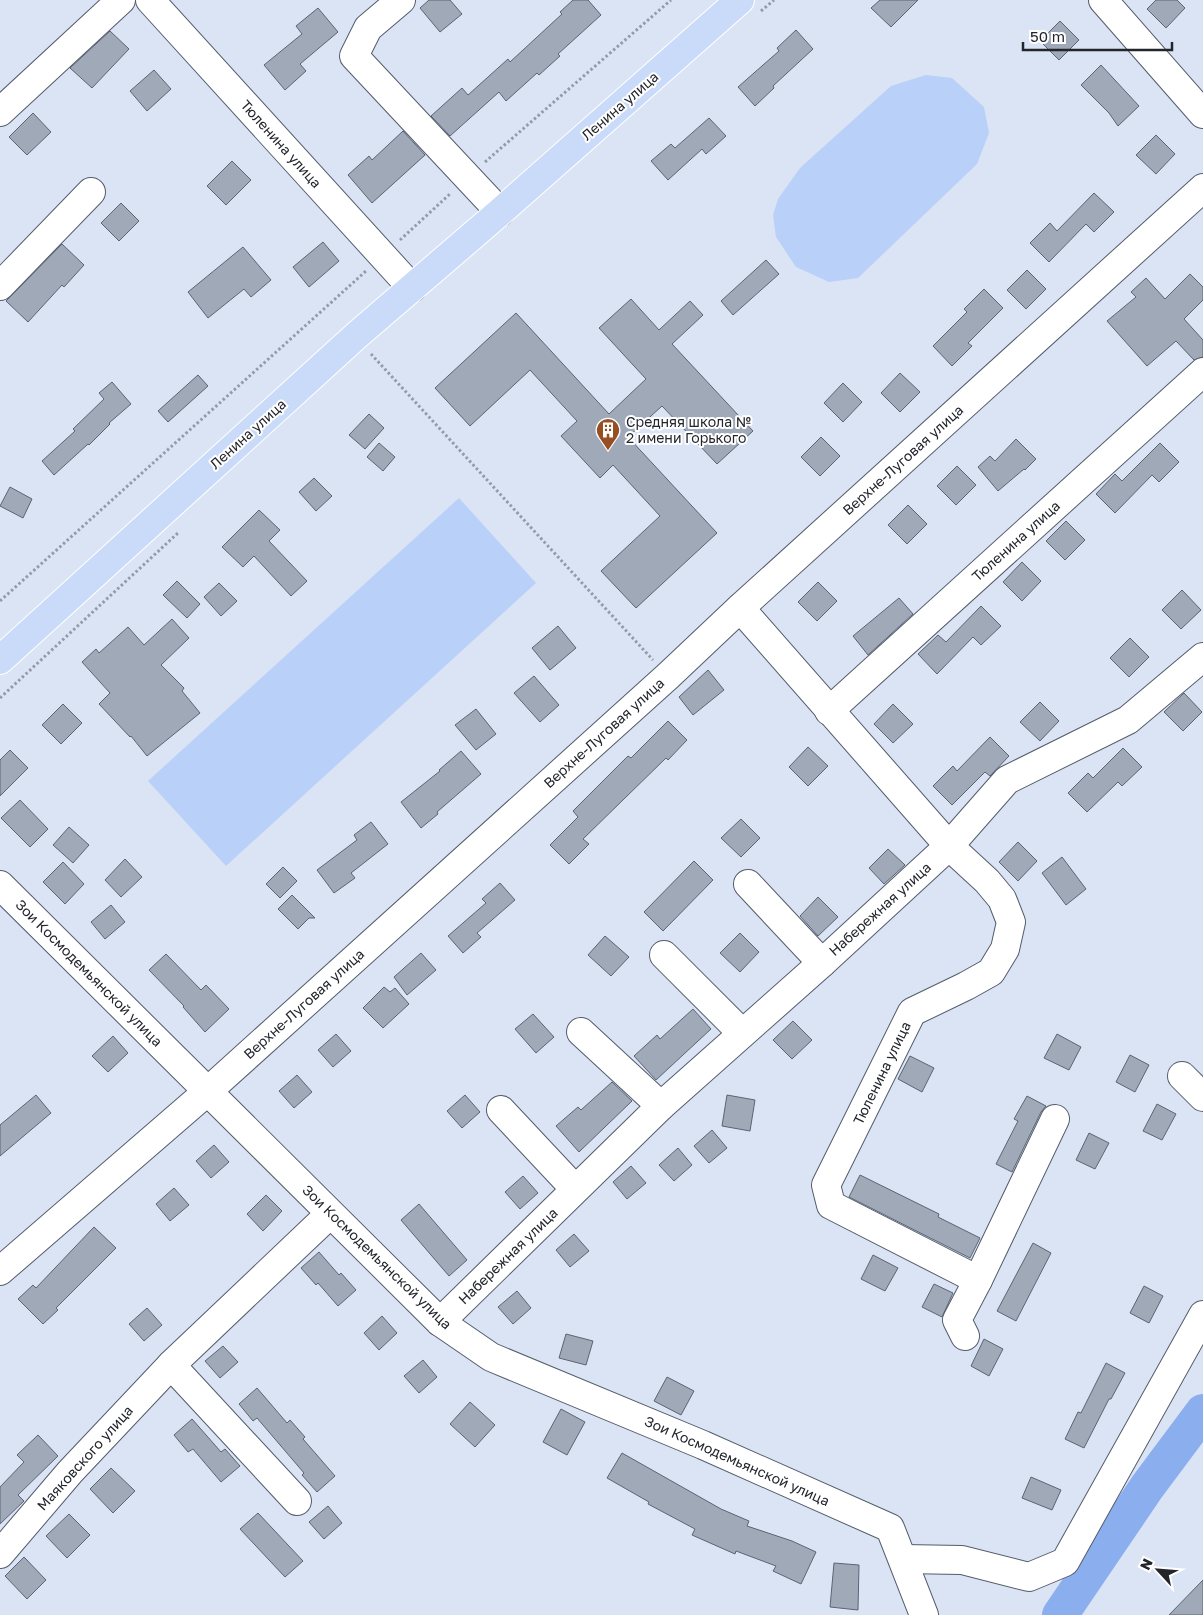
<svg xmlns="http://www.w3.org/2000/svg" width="1203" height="1615" viewBox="0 0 1203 1615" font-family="'Golos Text',sans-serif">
  <rect width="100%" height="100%" fill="#dbe4f5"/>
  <g fill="#b9d0f8">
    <polygon points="926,75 952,78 984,107 989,133 977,164 858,278 829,282 796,267 776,237 773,215 778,199 800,168 891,86"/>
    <polygon points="459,498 536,583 226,866 148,781"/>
  </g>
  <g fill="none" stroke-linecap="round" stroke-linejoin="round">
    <polyline stroke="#8baeee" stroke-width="36" points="1060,1615 1147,1487 1203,1412"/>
  </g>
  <g fill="#a0a9b8" stroke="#5c6473">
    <polygon points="429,0 450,0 462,14 440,32 420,8"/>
    <polygon points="573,0 588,0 601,15 558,54 560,56 539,75 537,73 506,101 499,92 450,136 431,116 462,88 468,95 508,59 510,62 562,14 560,12"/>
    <polygon points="880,0 918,0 891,27 871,8"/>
    <polygon points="1156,0 1177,0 1185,8 1166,28 1147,9"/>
    <polygon points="318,8 338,32 300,64 306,71 285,90 264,65 302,34 296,26"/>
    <polygon points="1060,21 1079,40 1059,60 1040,41"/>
    <polygon points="796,30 813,49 773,86 774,88 755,106 738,87 779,51 777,48"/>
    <polygon points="110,31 129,49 92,88 70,68"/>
    <polygon points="1101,65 1139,106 1118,126 1109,113 1081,85"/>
    <polygon points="154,70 171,89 147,111 130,91"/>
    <polygon points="33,113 51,132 27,155 9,137"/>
    <polygon points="709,118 726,136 706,154 702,149 668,180 651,161 671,144 675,148"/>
    <polygon points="403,131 425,155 372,203 348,175 369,156 372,160"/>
    <polygon points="1156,135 1175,154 1156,174 1136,155"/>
    <polygon points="232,161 251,180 226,205 207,186"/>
    <polygon points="1094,193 1114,212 1094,232 1086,224 1049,262 1030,243 1050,223 1057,231"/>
    <polygon points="121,203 139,221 119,241 101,223"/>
    <polygon points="323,242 339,261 309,287 293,267"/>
    <polygon points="62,244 84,265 64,287 62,285 28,322 6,301"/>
    <polygon points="243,247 271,280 251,297 244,289 208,318 188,292"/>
    <polygon points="766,260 779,274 733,315 721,301"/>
    <polygon points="1027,270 1046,289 1026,309 1007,290"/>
    <polygon points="1190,274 1203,287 1203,300 1184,319 1203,340 1203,357 1194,360 1176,341 1147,366 1107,321 1136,297 1131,292 1146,278 1165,299"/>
    <polygon points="984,289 1003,308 968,343 972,346 952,366 933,346 967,312 964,309"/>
    <polygon points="631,299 659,330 690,301 703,315 672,344 753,431 717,464 662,406 628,437 717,533 636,608 601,571 660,516 613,465 600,478 561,436 577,421 530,370 470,426 435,388 516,313 609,414 646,379 599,328"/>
    <polygon points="900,373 920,392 900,412 881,393"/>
    <polygon points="198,375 208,386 168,422 158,411"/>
    <polygon points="112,382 131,404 109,423 110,424 89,445 88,444 54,475 42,461 75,431 73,429 104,399 99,393"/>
    <polygon points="843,383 862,402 843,422 824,403"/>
    <polygon points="369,414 384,428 365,449 349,435"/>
    <polygon points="821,437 840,456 820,476 801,457"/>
    <polygon points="1016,439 1036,459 1025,470 1024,469 998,491 978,467 990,456 995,461"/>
    <polygon points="379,443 395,457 383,471 367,457"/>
    <polygon points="1160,443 1179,462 1159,482 1152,475 1115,513 1096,494 1115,474 1122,481"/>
    <polygon points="957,466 976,485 956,505 937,486"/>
    <polygon points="314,478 332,496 316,511 299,492"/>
    <polygon points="10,487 32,499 23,518 0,506"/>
    <polygon points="908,505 927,524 907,544 888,525"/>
    <polygon points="259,510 280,530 269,541 307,581 291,596 254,556 243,567 222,547"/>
    <polygon points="1066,521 1085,540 1065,560 1046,541"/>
    <polygon points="1022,562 1041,581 1022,601 1003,582"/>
    <polygon points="177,581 200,604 187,618 163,595"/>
    <polygon points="818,582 837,601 817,621 798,602"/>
    <polygon points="219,583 237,601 221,616 204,597"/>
    <polygon points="1182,590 1201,610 1181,629 1162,610"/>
    <polygon points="899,598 913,614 868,655 853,636"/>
    <polygon points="981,606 1001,626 981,645 973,637 937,674 918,654 938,635 946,642"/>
    <polygon points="172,619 189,638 161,665 184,688 182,691 200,713 147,756 131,736 130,737 99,704 110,693 82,662 96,649 99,653 128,627 144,645"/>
    <polygon points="558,626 576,648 550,670 532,648"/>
    <polygon points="1130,638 1149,657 1129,677 1110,658"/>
    <polygon points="708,670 724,690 693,715 679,697"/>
    <polygon points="534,676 559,705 540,722 514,693"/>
    <polygon points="1184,693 1202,712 1183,731 1164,712"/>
    <polygon points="1040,702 1059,721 1040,741 1020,722"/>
    <polygon points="63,704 82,723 61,744 42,725"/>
    <polygon points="893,704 913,724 893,743 874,724"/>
    <polygon points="476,709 496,734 476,750 455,725"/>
    <polygon points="668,721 687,740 668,760 666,758 583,839 589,844 569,864 550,845 578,817 573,811 628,756 631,758"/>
    <polygon points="990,737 1009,756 990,776 985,772 952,805 933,786 953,766 957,771"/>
    <polygon points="808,747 828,766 808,786 789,767"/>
    <polygon points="1123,748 1142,767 1122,786 1118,782 1087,812 1068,793 1088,773 1093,778"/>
    <polygon points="10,750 28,768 0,796 0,760"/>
    <polygon points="461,751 481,774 437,812 438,814 421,828 401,802 440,771 439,770"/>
    <polygon points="20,800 48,829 30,847 1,818"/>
    <polygon points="741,819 760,838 741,857 721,838"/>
    <polygon points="371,822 388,844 351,873 355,878 334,893 317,870 357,840 354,835"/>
    <polygon points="69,827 89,845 73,863 53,845"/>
    <polygon points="1018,842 1037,861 1018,881 999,862"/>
    <polygon points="888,849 905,865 884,884 869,868"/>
    <polygon points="1062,857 1086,889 1066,905 1042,873"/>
    <polygon points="125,859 142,877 121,897 105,880"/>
    <polygon points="694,861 713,880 663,931 644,912"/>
    <polygon points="63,862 84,884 65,904 43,882"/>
    <polygon points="283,867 297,881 280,898 266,884"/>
    <polygon points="500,883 515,900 477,933 481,937 463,953 448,936 486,903 482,899"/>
    <polygon points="292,895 315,918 309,918 298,929 278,909"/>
    <polygon points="818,897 838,917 818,936 800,916"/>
    <polygon points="111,905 125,922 105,939 91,922"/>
    <polygon points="740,933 759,952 740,972 720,953"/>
    <polygon points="605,936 629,957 611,976 588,955"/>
    <polygon points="421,953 436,970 407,995 394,977"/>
    <polygon points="166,954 201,990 206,985 229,1009 205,1032 183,1007 184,1006 149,970"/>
    <polygon points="384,987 390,992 395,988 409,1004 383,1028 363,1008"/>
    <polygon points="693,1009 711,1029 656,1080 634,1056 657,1035 660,1039"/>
    <polygon points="533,1014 554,1037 536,1053 515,1029"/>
    <polygon points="793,1021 812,1040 792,1059 773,1040"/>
    <polygon points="336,1034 351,1051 333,1067 318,1050"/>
    <polygon points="1057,1034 1081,1047 1069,1070 1044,1058"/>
    <polygon points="113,1036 128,1053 108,1072 92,1056"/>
    <polygon points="1130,1055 1149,1065 1135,1092 1116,1082"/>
    <polygon points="910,1056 934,1068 922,1092 898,1079"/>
    <polygon points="297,1075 312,1092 294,1108 279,1091"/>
    <polygon points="612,1082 632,1101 579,1152 556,1126 578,1107 581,1110"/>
    <polygon points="36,1095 51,1113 0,1156 0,1125"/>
    <polygon points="465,1095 480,1112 462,1128 447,1111"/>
    <polygon points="727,1095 755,1100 750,1131 722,1126"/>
    <polygon points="1027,1096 1046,1106 1041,1112 1012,1172 996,1164 1018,1121 1014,1119"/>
    <polygon points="1157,1104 1176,1114 1162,1140 1143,1131"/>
    <polygon points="712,1130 727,1148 709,1163 694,1146"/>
    <polygon points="1089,1133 1109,1143 1095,1169 1076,1160"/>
    <polygon points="214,1145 229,1162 211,1178 196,1161"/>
    <polygon points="678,1148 692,1165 674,1181 659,1165"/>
    <polygon points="631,1166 646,1183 627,1199 613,1182"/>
    <polygon points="860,1175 939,1214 938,1217 980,1238 970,1258 849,1197"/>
    <polygon points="523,1176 538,1193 520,1209 505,1192"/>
    <polygon points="174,1188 189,1205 170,1221 156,1204"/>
    <polygon points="266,1195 282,1211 263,1231 247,1214"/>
    <polygon points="419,1204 467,1260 449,1276 401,1220"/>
    <polygon points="94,1227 116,1248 56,1308 58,1310 43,1324 18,1299 33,1285 36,1288"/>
    <polygon points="574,1234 589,1251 570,1267 556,1250"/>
    <polygon points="1033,1243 1051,1253 1016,1321 997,1311"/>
    <polygon points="319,1252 339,1275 341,1273 356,1290 338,1306 318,1283 316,1285 301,1268"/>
    <polygon points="873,1255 898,1268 885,1291 861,1279"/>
    <polygon points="934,1284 953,1293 942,1317 922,1307"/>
    <polygon points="1144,1286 1163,1296 1149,1323 1130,1313"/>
    <polygon points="517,1291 531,1308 513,1324 498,1307"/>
    <polygon points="147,1308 162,1325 144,1341 129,1324"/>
    <polygon points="382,1316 397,1333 379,1350 364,1333"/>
    <polygon points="566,1334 593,1341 586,1365 559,1358"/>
    <polygon points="984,1339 1003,1349 989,1376 971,1366"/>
    <polygon points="223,1346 238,1362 220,1378 205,1361"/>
    <polygon points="423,1360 437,1377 419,1393 404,1376"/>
    <polygon points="1106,1363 1125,1373 1111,1399 1109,1399 1084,1448 1065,1439 1078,1412 1081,1413"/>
    <polygon points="667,1377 694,1391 681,1415 654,1401"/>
    <polygon points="257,1388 287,1423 290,1420 305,1437 303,1439 335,1476 317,1492 302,1475 304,1473 257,1418 253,1421 239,1404"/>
    <polygon points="470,1402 495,1425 475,1447 450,1424"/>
    <polygon points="561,1409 585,1422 567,1455 543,1442"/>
    <polygon points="192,1419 221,1452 225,1449 240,1466 221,1482 193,1449 188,1452 174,1435"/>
    <polygon points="38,1435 58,1456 18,1495 24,1501 0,1524 0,1487 24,1462 17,1455"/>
    <polygon points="622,1453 721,1509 749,1521 747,1526 792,1541 816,1552 801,1584 773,1571 776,1566 736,1551 735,1554 692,1535 695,1529 648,1504 649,1502 607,1478"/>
    <polygon points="111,1468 135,1491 113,1513 90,1489"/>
    <polygon points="1031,1477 1061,1490 1052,1510 1022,1498"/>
    <polygon points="328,1506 342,1523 324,1539 309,1522"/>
    <polygon points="258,1513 303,1561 285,1577 240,1529"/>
    <polygon points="69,1514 90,1535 67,1558 46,1536"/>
    <polygon points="24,1557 46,1580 27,1599 5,1576"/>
    <polygon points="834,1563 859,1565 858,1610 830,1607"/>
    <polygon points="1203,1580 1203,1615 1169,1615"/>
  </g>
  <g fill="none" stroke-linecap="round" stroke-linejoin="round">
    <g stroke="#545c6a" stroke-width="30">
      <g id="minor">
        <polyline points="150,0 412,288"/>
        <polyline points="401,0 368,28 354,56 500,212"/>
        <polyline points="1103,0 1203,114"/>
        <polyline points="0,112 121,0"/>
        <polyline points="0,286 91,192"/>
        <polyline points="740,608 949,846 987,881 1002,899 1011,922 1005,949 991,972 966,986 912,1012 826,1185 831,1205 978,1280"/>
        <polyline points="829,711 1203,372"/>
        <polyline points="748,884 822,963"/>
        <polyline points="0,885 440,1322 491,1357 703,1445 890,1528 924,1615"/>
        <polyline points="664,955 742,1033"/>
        <polyline points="581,1032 661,1106"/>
        <polyline points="1182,1076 1203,1097"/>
        <polyline points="501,1110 575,1189"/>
        <polyline points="0,1271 208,1091 668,676 740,608 1203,188"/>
        <polyline points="440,1322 661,1106 822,963 949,846 1007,780 1128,720 1203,657"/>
        <polyline points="965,1336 957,1320 978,1280 1055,1119"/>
        <polyline points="171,1365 297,1501"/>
        <polyline points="0,1554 70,1472 171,1365 330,1214"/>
        <polyline points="903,1559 962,1560 1029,1577 1065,1562 1203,1315"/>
      </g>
    </g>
    <g stroke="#fff" stroke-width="30">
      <polyline id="major" points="0,660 357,335 500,212 740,0"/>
    </g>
    <g stroke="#949ba8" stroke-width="3" stroke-dasharray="2.5 2.5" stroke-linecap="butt">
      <polyline points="761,11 774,0"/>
      <polyline points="485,162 671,0"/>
      <polyline points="400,240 451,193"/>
      <polyline points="371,354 653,660"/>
      <polyline points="0,601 366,271"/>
      <polyline points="0,698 179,532"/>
    </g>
    <use href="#minor" stroke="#fff" stroke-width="28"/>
    <use href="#major" stroke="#cadbfa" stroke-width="28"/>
  </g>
  <defs>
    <g id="building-pin" transform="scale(1.25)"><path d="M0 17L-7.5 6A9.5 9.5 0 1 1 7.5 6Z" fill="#945022" stroke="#fff"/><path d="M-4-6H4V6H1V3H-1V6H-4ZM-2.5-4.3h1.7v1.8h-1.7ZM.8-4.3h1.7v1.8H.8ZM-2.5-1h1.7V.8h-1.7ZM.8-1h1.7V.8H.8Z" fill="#fff"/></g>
  </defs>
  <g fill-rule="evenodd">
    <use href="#building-pin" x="608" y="430"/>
  </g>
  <g text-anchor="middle" stroke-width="4" stroke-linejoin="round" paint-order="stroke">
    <g font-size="14" fill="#22252b" stroke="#fff">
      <text transform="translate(620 106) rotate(-41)" y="5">Ленина улица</text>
      <text transform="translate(281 144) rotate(48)" y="5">Тюленина улица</text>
      <text transform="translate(248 434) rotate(-42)" y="5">Ленина улица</text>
      <text transform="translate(903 460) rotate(-42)" y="5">Верхне-Луговая улица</text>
      <text transform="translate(1016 541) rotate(-42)" y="5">Тюленина улица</text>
      <text transform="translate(604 733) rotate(-42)" y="5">Верхне-Луговая улица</text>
      <text transform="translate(880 909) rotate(-42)" y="5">Набережная улица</text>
      <text transform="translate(89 973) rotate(45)" y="5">Зои Космодемьянской улица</text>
      <text transform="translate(304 1004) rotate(-42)" y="5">Верхне-Луговая улица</text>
      <text transform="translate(882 1073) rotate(-64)" y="5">Тюленина улица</text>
      <text transform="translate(508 1256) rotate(-44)" y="5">Набережная улица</text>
      <text transform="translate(377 1257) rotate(44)" y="5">Зои Космодемьянской улица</text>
      <text transform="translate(85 1458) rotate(-48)" y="5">Маяковского улица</text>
      <text transform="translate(737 1461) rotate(24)" y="5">Зои Космодемьянской улица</text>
    </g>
    <g font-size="14" fill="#22252b" stroke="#fff" text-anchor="start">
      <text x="626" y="427">Средняя школа №<tspan x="626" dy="16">2 имени Горького</tspan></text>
    </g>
  </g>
  <g transform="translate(1158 1570) rotate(296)" stroke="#ffffff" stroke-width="4" paint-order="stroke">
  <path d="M0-4L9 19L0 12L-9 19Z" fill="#22252b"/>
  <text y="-8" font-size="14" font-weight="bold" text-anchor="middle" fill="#22252b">N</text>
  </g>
  <path d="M1023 42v8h149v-8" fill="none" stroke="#22252b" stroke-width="2.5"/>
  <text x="1030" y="42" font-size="15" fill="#22252b" stroke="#ffffff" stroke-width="4" paint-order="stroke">50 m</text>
</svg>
